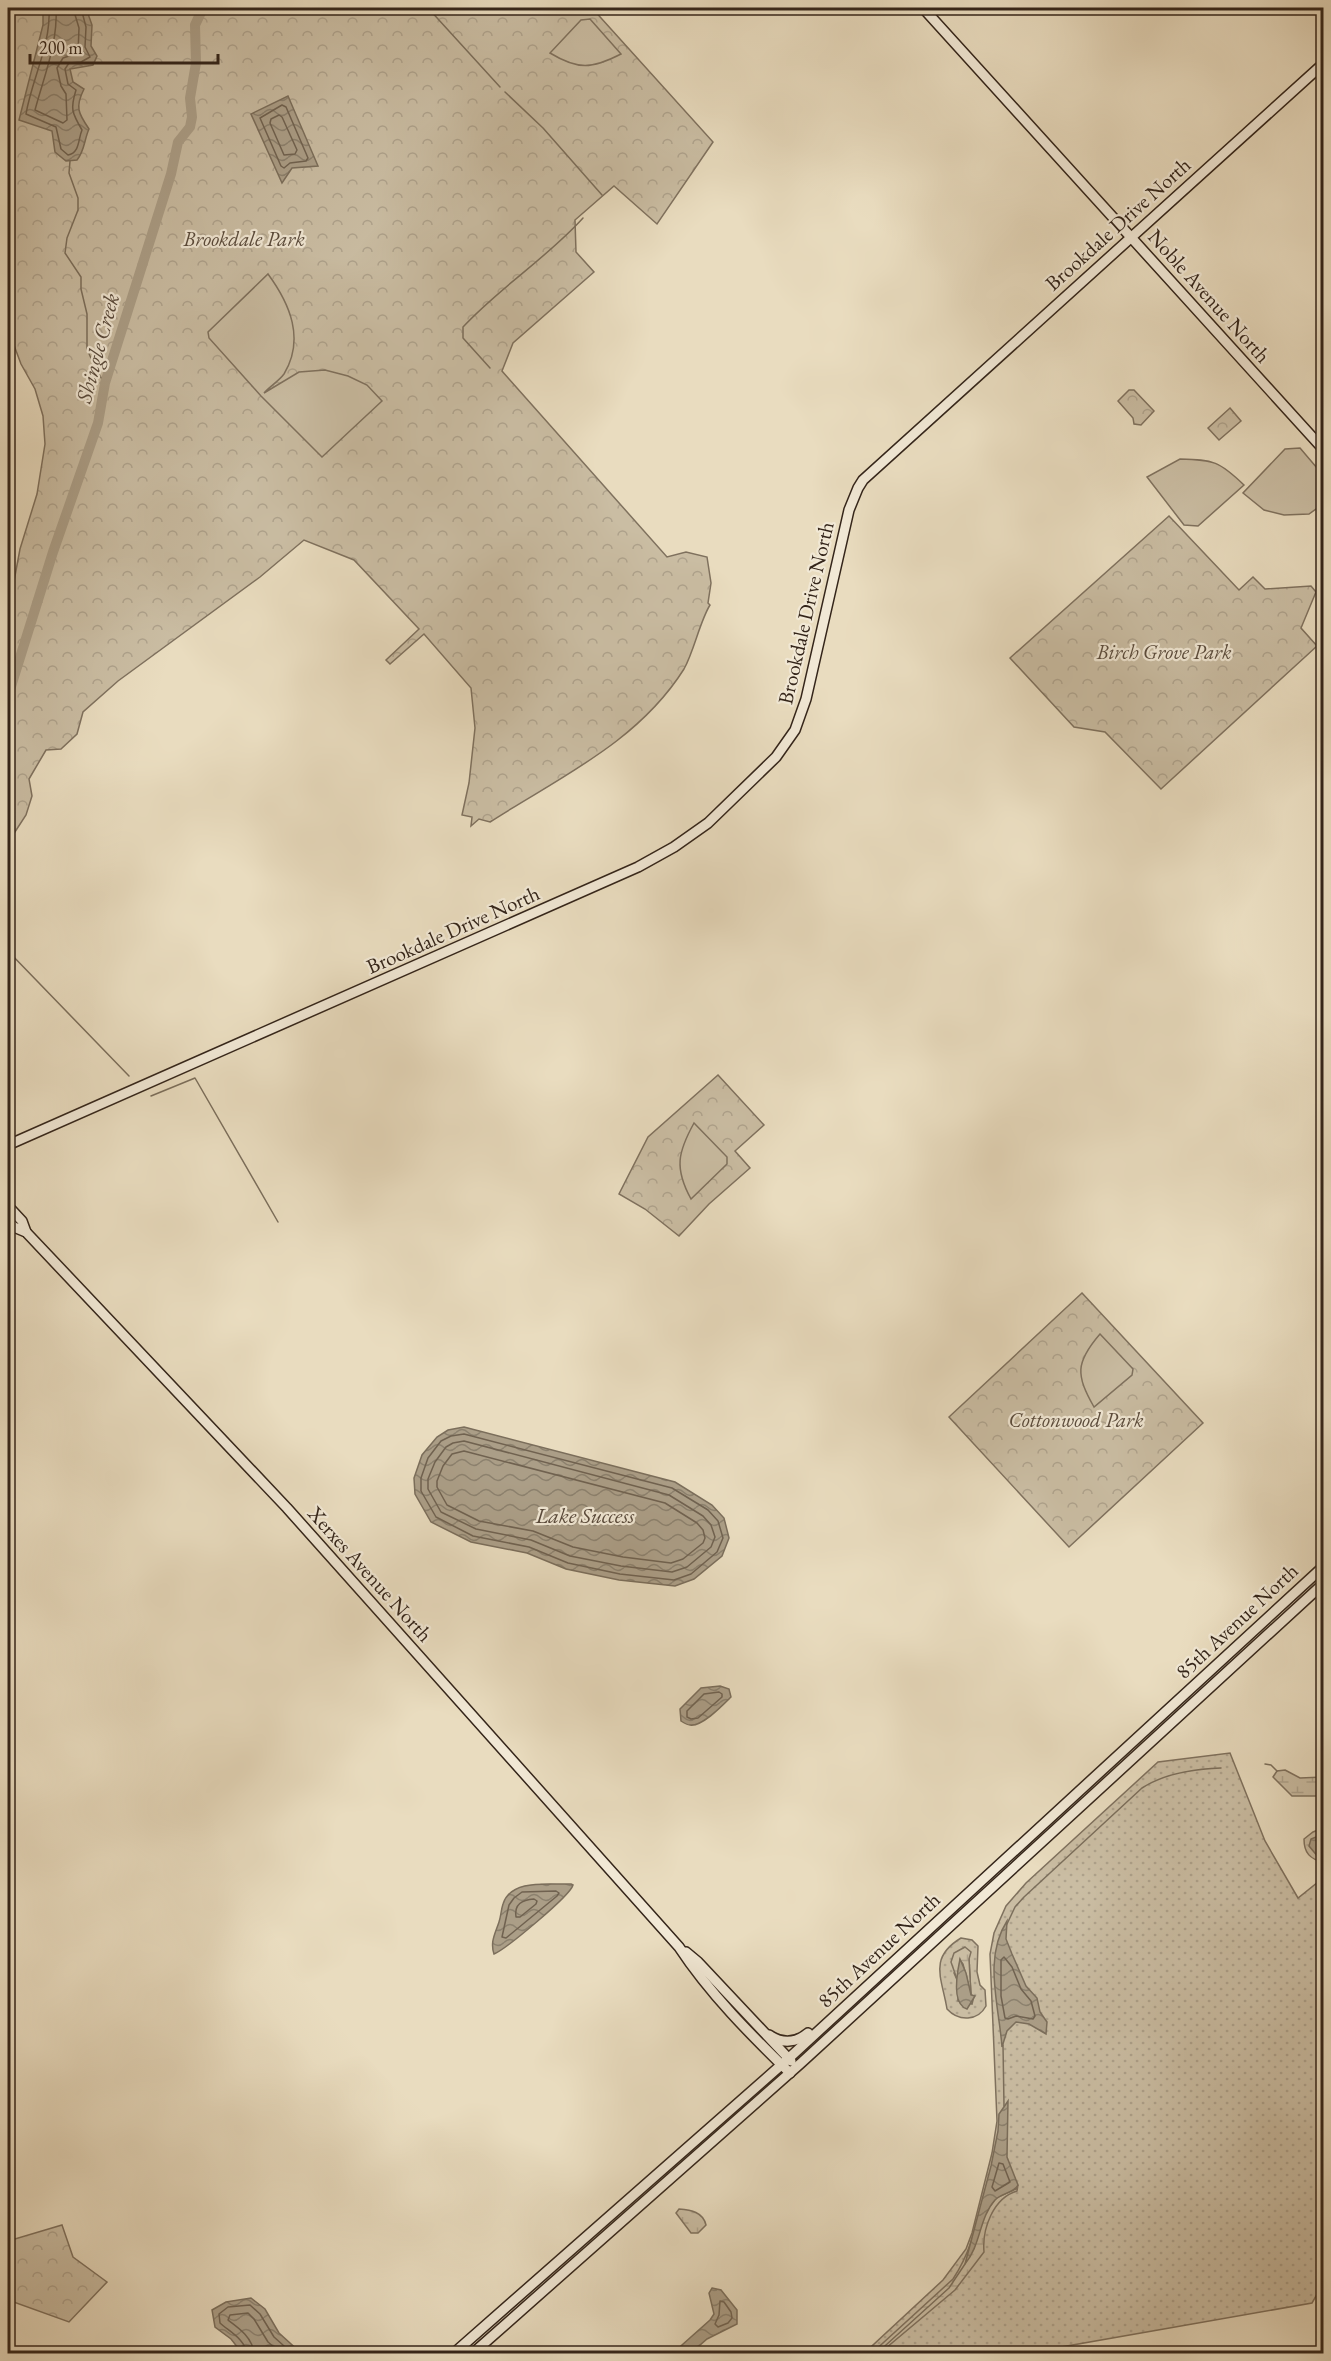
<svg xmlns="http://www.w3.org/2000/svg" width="1331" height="2361" viewBox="0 0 1331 2361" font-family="'EB Garamond',serif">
  <defs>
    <pattern id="grass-dots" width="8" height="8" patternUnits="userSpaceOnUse" patternTransform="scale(1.5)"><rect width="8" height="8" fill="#cabda3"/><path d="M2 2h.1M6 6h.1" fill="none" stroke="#aea28c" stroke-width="1.8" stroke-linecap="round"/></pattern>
    <pattern id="forest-crowns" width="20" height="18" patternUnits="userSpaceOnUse" patternTransform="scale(1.5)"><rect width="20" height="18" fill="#cabda3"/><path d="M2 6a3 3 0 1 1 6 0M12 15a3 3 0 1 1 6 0" fill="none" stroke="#aea28c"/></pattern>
    <pattern id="wetland-marsh" width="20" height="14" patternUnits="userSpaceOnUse" patternTransform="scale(1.5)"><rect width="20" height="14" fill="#cabda3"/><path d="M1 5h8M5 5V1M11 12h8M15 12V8" fill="none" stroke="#aea28c"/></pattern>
    <pattern id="water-waves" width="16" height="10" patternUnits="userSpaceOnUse" patternTransform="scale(1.5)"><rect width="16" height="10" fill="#ab9e87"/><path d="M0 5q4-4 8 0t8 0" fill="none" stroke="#8c816e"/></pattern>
  </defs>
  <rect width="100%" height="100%" fill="#e9dcbf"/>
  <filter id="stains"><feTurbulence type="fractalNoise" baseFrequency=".00333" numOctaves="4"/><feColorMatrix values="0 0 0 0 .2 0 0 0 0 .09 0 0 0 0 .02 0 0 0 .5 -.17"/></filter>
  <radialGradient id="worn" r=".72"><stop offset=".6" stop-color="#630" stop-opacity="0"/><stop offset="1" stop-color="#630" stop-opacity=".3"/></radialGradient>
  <g fill="url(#grass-dots)" stroke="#7f715e" stroke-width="1.5" fill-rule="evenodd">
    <polygon points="1230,1753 1265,1841 1298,1898 1323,1878 1323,2284 1312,2303 1050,2349 1048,2353 876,2354 872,2346 943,2280 966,2249 972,2233 992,2153 997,2121 990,1954 994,1933 1006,1906 1026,1883 1158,1762"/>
    <path d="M961,1938l11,2 6,6 -1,26 3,13 5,5 1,16c-8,15 -27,16 -39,3 -5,-31 -19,-51 14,-71zM969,1959l2,36 3,1 -2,8 -14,-3v-19l-4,-9z"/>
  </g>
  <g fill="url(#forest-crowns)" stroke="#7f715e" stroke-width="1.5">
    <path d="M8,8h584l121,134 -56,82 -43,-38 -39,34 1,32 18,20 -81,71 -11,28 165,186 19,-5 21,5 4,26 -3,20 2,2c-10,16 -16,46 -26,64 -46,73 -124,108 -194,153l-11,-3 -8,7 1,-9 -10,-2 7,-32 6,-55 -4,-40 -47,-54 -34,30 -4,-4 33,-31 -65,-69 -50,-20 -44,37 -142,104 -35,31 -6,22 -16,15 -15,1 -17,29 3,17 -6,19 -15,23 -3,1v-226l12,-64 17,-55 8,-50 -2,-28 -8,-27 -14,-25 -12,-32 4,-7 -5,-6z"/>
    <polygon points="1129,390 1134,390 1154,411 1141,425 1134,424 1133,418 1118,401"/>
    <polygon points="1230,408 1241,421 1219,440 1208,428"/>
    <polygon points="1169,516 1239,590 1253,577 1265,589 1311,586 1316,592 1301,628 1317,646 1161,789 1105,732 1074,727 1010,658"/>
    <polygon points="718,1075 764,1125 735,1151 750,1168 709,1204 679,1236 645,1209 619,1194 648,1137"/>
    <polygon points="1082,1293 1203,1423 1069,1547 949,1417"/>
    <polygon points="62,2225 73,2257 107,2282 69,2322 8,2300 8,2241"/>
  </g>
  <g fill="url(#wetland-marsh)" stroke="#7f715e" stroke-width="1.5">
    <polygon points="1285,1770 1300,1778 1323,1777 1323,1796 1292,1796 1273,1777 1277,1771"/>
    <path d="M1323,1828v34c-13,-3 -19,-9 -19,-23l9,-7z"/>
    <polygon points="965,1947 971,1952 969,1959 971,1995 963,1964 960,1960 958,1982 951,1962 954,1953"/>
    <path d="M1018,2185l-1,6c-24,7 -35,38 -33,61l-29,38 -75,63 -9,1 82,-75c16,-24 22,-48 29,-76l5,7 9,-12 20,-9z"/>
    <path d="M679,2209c12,1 24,3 27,16l-8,8h-7l-15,-20z"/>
  </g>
  <g fill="#cabda3" stroke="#7f715e" stroke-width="1.5">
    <path d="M590,19l31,35c-29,15 -43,16 -71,-1l31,-33z"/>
    <path d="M268,274c22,30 37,65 16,100 -5,7 -15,13 -20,19l35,-21 26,-2 23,6 19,9 15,16 -60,56 -61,-61 -52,-58 -1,-6z"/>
    <polygon points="1300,448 1323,475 1323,504 1309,514 1284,515 1264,510 1243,493 1285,449"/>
    <path d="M1180,459c34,1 39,2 64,26l-46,41 -14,-1 -37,-48z"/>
    <path d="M694,1123l33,34v7l-36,35c-17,-31 -13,-47 3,-76z"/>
    <path d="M1100,1334l33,35 -1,6 -38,32c-18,-32 -19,-44 6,-73z"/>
  </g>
  <g fill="url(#water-waves)" stroke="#7b6e5b" stroke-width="1.5">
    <path d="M43,8h43l6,17 -1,21 6,10 -4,9 -23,4 3,13 11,7c-9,18 -6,24 5,40 -5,11 -4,21 -12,31l-11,1 -11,-9 -3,-21 -33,-11 24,-95z"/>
    <polygon points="288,96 318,166 292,168 282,183 251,114"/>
    <polygon points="464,1427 675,1482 712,1505 724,1518 729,1538 722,1556 694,1579 675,1586 619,1580 566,1569 527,1553 471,1542 431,1522 415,1494 414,1478 422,1455 437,1437 448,1430"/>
    <path d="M720,1686l9,3 2,8c-8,8 -29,30 -41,28 -3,0 -6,-2 -9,-4l-1,-12 21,-21z"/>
    <polygon points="1323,1834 1323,1858 1319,1858 1309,1846 1311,1839"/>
    <path d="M571,1884l2,1c-3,11 -67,64 -79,69 -4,-12 1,-20 5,-32 2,-6 2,-12 4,-18 8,-26 47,-19 68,-20z"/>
    <path d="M1007,1921l-1,18 6,15 14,32 11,12 3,14 7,10 -1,12 -17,-10 -13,-2 -9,9 -5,16c-3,-42 -19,-89 5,-126z"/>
    <path d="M960,1959l6,14 5,22 4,1 -8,13c-16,-5 -10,-36 -7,-50z"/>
    <path d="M1008,2101l-1,56 11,28c-4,8 -17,8 -23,15 -16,18 -14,45 -30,64l26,-98 7,-35 1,-17z"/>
    <polygon points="712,2288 721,2290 737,2310 737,2324 707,2339 691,2353 673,2353 710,2320 714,2314 709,2293"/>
    <polygon points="251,2298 265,2309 279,2333 301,2353 242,2353 231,2339 215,2327 212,2310 226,2302"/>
  </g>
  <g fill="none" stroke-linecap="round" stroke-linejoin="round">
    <g stroke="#706250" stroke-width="1.5">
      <path d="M49,8c2,38 -17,70 -23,106l30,13 5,22 7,6c12,-2 10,-16 14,-25 -10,-17 -12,-21 -6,-40l-8,-6 -3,-15 4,-6 12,-1 9,-5 -5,-10 1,-20 -5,-19"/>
      <path d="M56,8c2,35 -12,68 -21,102l28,13 4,-3 -1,-26 -5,-8 -4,-18 6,-10 15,-5 1,-25 -6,-20"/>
      <polygon points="282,105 286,107 308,158 306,161 290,163 284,168 281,166 260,118"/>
      <polygon points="279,115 282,117 297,150 295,154 284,155 270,123 271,119"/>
      <polygon points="464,1434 672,1488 708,1510 718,1521 723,1538 717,1552 691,1574 674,1580 620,1574 568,1563 529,1547 473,1536 436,1517 421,1491 421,1478 428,1458 441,1441 451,1436"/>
      <polygon points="464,1441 669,1495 703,1516 711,1525 715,1537 711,1547 687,1567 672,1572 621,1566 570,1556 531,1540 476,1529 441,1512 428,1489 428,1479 435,1462 446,1447 453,1443"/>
      <polygon points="464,1451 665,1503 697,1523 703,1530 705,1538 703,1543 683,1559 671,1563 623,1557 573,1547 533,1531 479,1521 447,1505 437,1487 437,1481 443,1466 452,1454"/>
      <polygon points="719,1692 722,1694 722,1697 698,1718 691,1719 687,1717 687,1711 704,1694"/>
      <polygon points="556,1891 559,1893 557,1896 506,1938 502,1937 509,1905 514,1898 522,1892"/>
      <path d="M534,1899l3,2 -1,3 -16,13h-4c-2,-13 6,-17 18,-18z"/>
      <polygon points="1004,1957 1012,1967 1021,1989 1031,2001 1035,2016 1033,2019 1016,2016 1008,2019 1005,2018 1001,1996 1001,1960"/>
      <polygon points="999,2163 1003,2164 1010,2182 995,2191 992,2187"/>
      <polygon points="720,2301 724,2302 731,2312 732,2318 728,2323 718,2327 715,2324 719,2315"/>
      <path d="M247,2354c-2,-15 -17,-22 -27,-31l-1,-9 9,-7 22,-2 10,9 14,23 19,17"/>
      <path d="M254,2354c-1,-16 -15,-26 -26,-34l2,-5 18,-2 6,6 14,23 14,12"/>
    </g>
    <g stroke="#7b6e5b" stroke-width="1.5">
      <polyline points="428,8 500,87"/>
      <polyline points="505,92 543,128 602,195"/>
      <polyline points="70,161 69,173 78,198 78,210 67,238 65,253 81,277 81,289 87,314 87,349 97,372 105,383"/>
      <path d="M490,368l-27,-30v-11c37,-40 84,-69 120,-109"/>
      <polyline points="8,951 129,1076"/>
      <polyline points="151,1096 195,1078 278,1222"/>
      <polyline points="1265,1764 1271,1765 1277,1771"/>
      <path d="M1007,1924l8,-17 9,-10 118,-109c23,-15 51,-19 79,-20"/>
      <polyline points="1003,2045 1004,2106"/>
      <polyline points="876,2354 949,2288 965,2264"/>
    </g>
    <polyline stroke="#ab9e87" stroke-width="10" points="8,696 53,552 98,423 105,383 171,174 178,142 190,127 192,117 190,98 196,63 195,25 203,8"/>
    <g stroke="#34251a" stroke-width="12">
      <g id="secondary">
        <polyline points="923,8 1324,450"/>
        <polyline points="8,1145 638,867 674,847 708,823 776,757 795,730 806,699 849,510 858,488 863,480 1324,63"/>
        <polyline points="8,1206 22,1221 26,1232"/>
        <path d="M8,1221l6,6 12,5 261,276 392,439c31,47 71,87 111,126"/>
        <polyline points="686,1952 698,1962 791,2061"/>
        <path d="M769,2035c13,9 27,8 39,-2"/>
        <polyline points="453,2354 788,2059 1324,1566"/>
        <polyline points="472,2354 801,2063 1324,1583"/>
      </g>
    </g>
    <use href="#secondary" stroke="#f1e8d5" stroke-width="9"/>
  </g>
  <g text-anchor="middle" stroke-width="4.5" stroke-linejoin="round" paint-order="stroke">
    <g font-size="21" fill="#34251a" stroke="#f1e8d5">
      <text transform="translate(1118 224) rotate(-42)" y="7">Brookdale Drive North</text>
      <text transform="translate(1209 296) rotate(48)" y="7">Noble Avenue North</text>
      <text transform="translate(806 613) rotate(-77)" y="7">Brookdale Drive North</text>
      <text transform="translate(453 930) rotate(-24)" y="7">Brookdale Drive North</text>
      <text transform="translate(370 1574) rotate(48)" y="7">Xerxes Avenue North</text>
      <text transform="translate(1237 1621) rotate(-43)" y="7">85th Avenue North</text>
      <text transform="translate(879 1950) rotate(-43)" y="7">85th Avenue North</text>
    </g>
    <g font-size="21" font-style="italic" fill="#5a4b3c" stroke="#f1e8d5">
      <text x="244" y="246">Brookdale Park</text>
      <text x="1164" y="659">Birch Grove Park</text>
      <text x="1076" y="1427">Cottonwood Park</text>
    </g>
    <g font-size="22" font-style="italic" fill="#58493b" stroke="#f1e8d5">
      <text transform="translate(97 348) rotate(-75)" y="8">Shingle Creek</text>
      <text x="585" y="1523">Lake Success</text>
    </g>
  </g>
  <rect width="1331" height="2361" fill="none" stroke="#e9dcbf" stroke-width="30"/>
  <rect x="9" y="9" width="1313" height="2343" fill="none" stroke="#34251a" stroke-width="3"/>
  <rect x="15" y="15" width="1301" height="2331" fill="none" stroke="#34251a" stroke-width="1.5"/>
  <path d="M30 54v9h188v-9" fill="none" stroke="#34251a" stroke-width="3"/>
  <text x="39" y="54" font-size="18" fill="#34251a" stroke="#f1e8d5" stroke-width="4.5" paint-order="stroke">200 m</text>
  <rect width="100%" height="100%" filter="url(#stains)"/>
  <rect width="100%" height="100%" fill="url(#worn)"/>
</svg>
